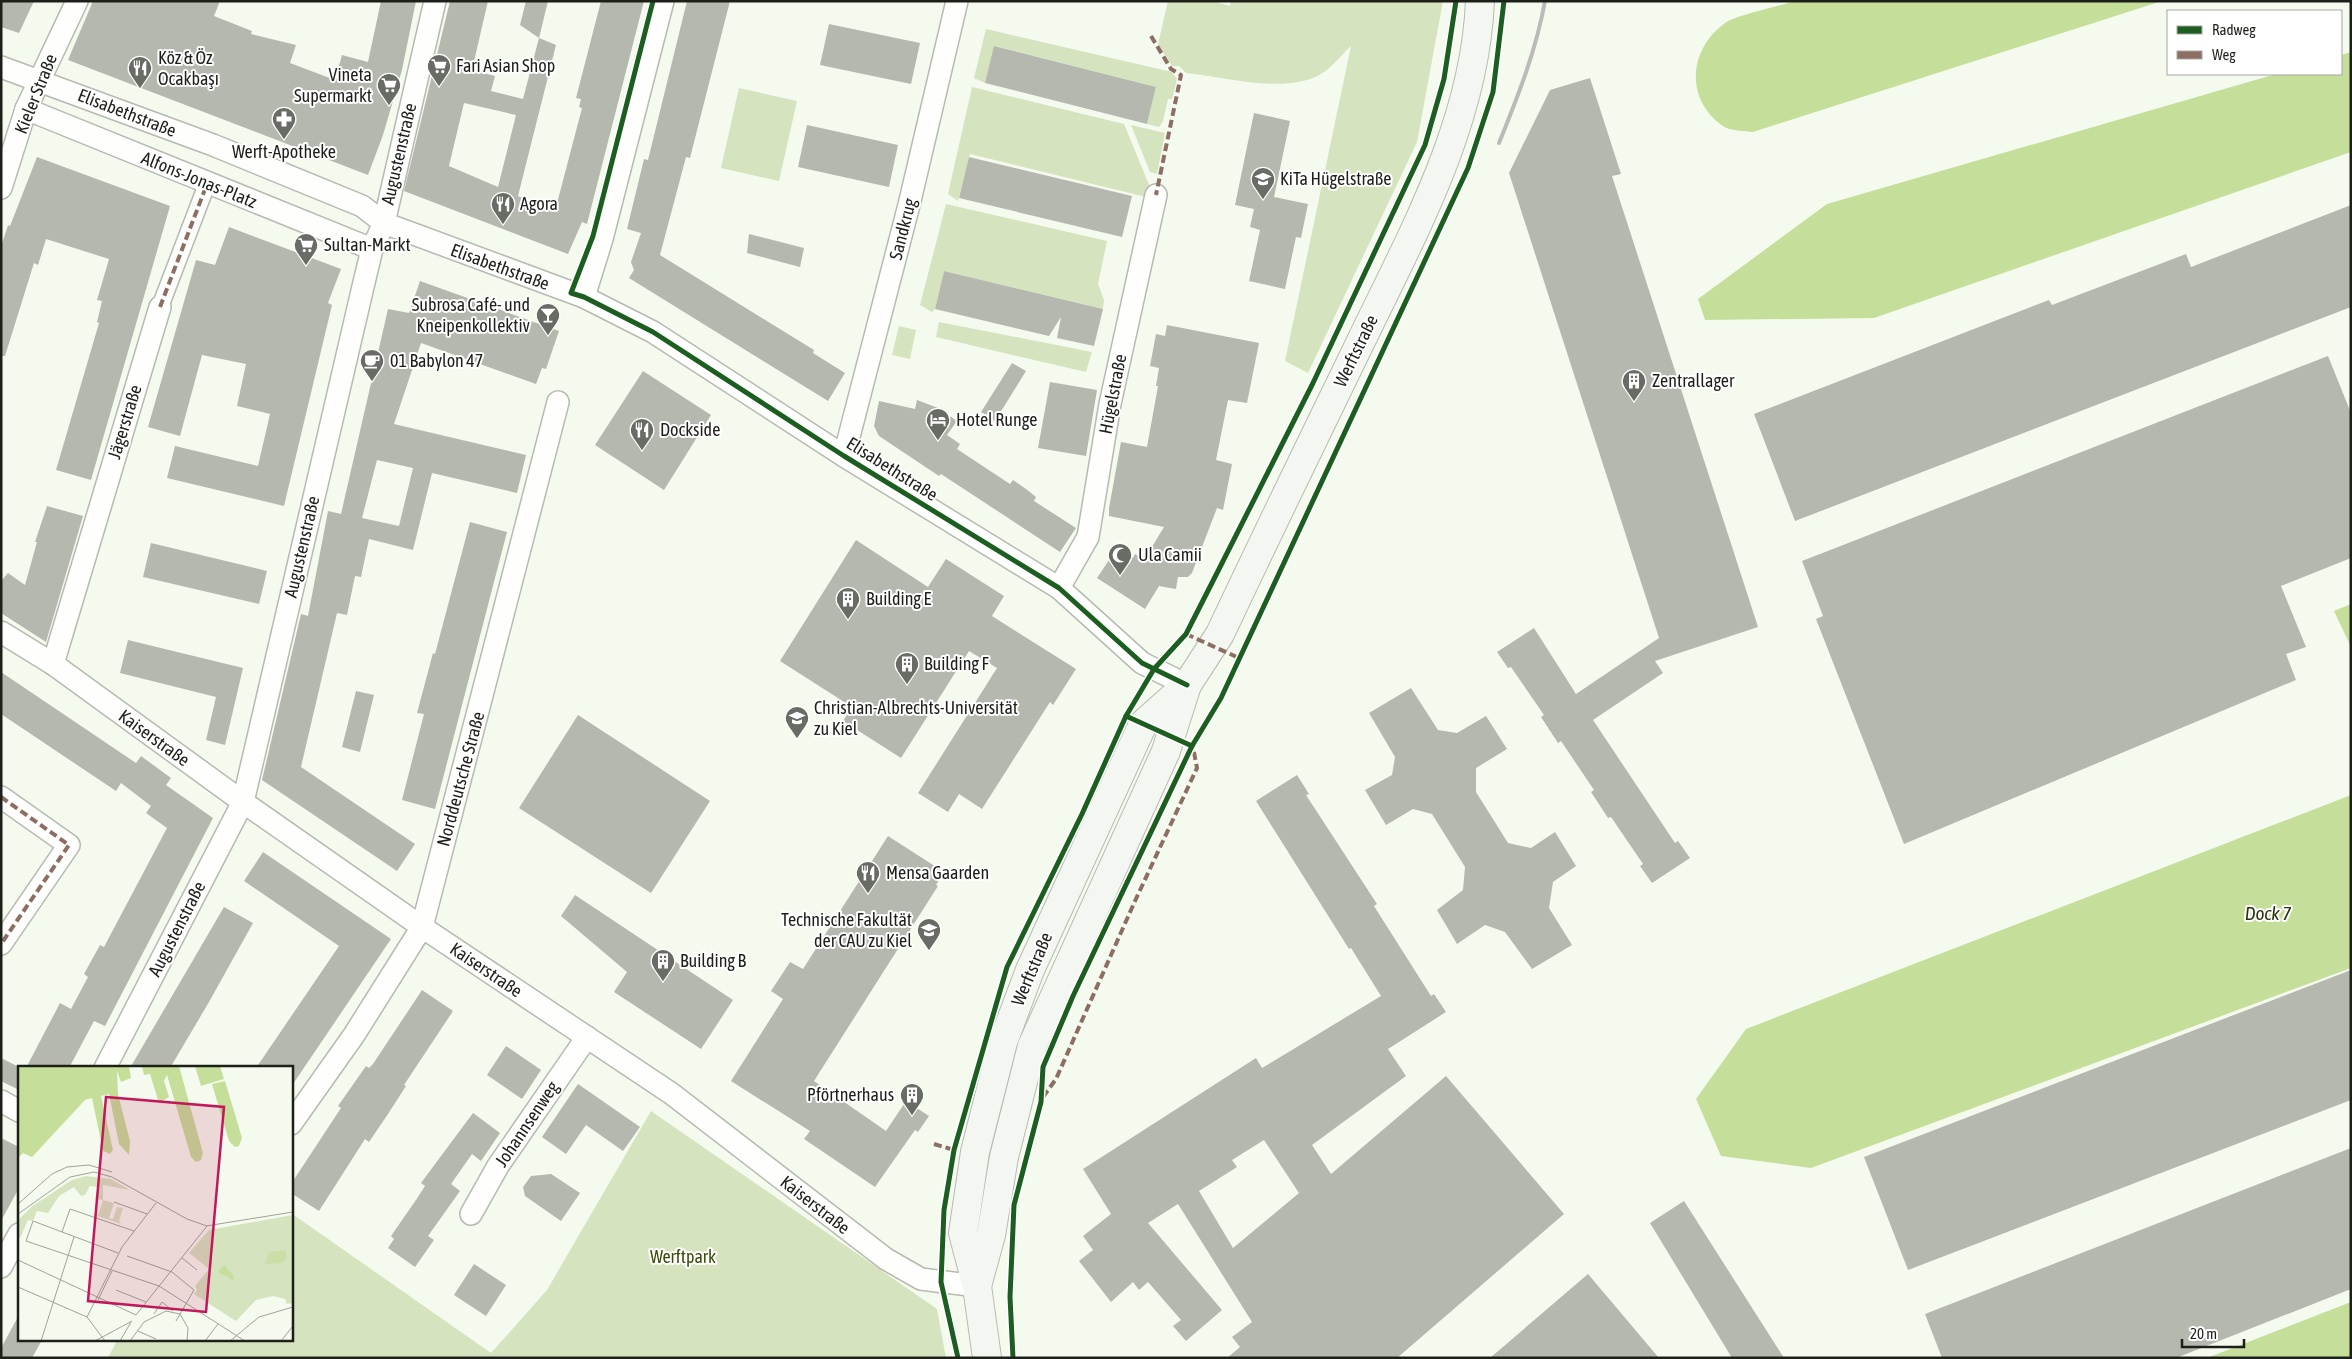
<svg xmlns="http://www.w3.org/2000/svg" width="2352" height="1359" viewBox="0 0 2352 1359" font-family="'Asap Condensed',sans-serif">
  <rect width="100%" height="100%" fill="#f5faee"/>
  <g fill="#d5e3bf">
    <path d="M1168,1h45l17,5 1,-5h212l-26,141 -109,231 -23,-12 66,-315c-11,10 -22,26 -38,32 -39,14 -87,-1 -127,-5l-7,-7h-7l-14,-22z"/>
    <polygon points="986,29 1172,72 1177,79 1172,99 1168,99 1163,121 1159,127 1147,124 1156,87 995,46 985,83 974,78"/>
    <polygon points="972,87 1124,124 1152,192 1150,198 970,154 958,201 948,194"/>
    <polygon points="739,88 797,101 779,181 721,168"/>
    <polygon points="1131,125 1165,133 1157,174 1150,172"/>
    <polygon points="946,204 1107,241 1098,284 1104,300 1103,309 944,271 935,309 932,312 920,305"/>
    <polygon points="939,322 1092,352 1086,372 936,337"/>
    <polygon points="899,326 916,330 910,359 892,355"/>
    <polygon points="651,1111 937,1309 946,1358 108,1358 117,1340 291,1340 291,1213 491,1353 547,1290"/>
  </g>
  <g fill="#c5df9b">
    <path d="M1795,1h367l-409,131c-8,-1 -23,-1 -30,-6 -39,-27 -34,-77 2,-103 11,-8 55,-17 70,-22z"/>
    <polygon points="2351,52 2351,152 1874,318 1705,320 1698,299 1827,204 2276,74 2341,74 2341,55"/>
    <polygon points="2351,604 2351,647 2334,611"/>
    <polygon points="2351,795 2351,968 1811,1168 1721,1156 1696,1099 1746,1029"/>
    <polygon points="2351,1302 2351,1358 2207,1358"/>
  </g>
  <g fill="#b5b8af" fill-rule="evenodd">
    <polygon points="1,1 34,1 19,33 1,27"/>
    <polygon points="93,1 220,1 214,16 252,31 251,34 296,45 290,63 335,80 342,55 368,62 381,1 416,1 402,70 383,135 368,175 68,60"/>
    <path d="M450,1h38l-16,69 23,6 -4,15 32,8 16,-61 17,7 -38,151 37,15 27,-103 -3,-1 2,-8 -5,-1 25,-97h43l-57,223 -5,-2 -14,32 -164,-63zM464,103l52,12 -18,72 -49,-21z"/>
    <polygon points="526,1 548,1 539,38 520,25"/>
    <polygon points="687,1 730,1 690,158 686,157 660,255 814,350 813,353 845,373 828,401 629,278 634,270 631,262 641,233 627,229 644,159 648,160"/>
    <polygon points="829,24 920,43 911,84 820,65"/>
    <polygon points="994,46 1156,87 1147,124 985,83"/>
    <polygon points="1590,78 1621,174 1612,176 1758,627 1655,661 1663,673 1593,720 1675,843 1678,841 1690,858 1652,883 1640,866 1643,864 1611,817 1608,818 1591,792 1594,790 1561,741 1558,743 1541,717 1544,715 1511,667 1508,668 1497,652 1534,628 1576,694 1659,638 1509,173 1550,90"/>
    <polygon points="1254,113 1290,121 1274,197 1308,204 1301,238 1296,237 1285,289 1249,281 1260,230 1250,227 1254,209 1235,205"/>
    <polygon points="807,125 898,145 889,187 798,167"/>
    <polygon points="37,157 170,206 91,480 56,470 99,323 97,322 102,301 97,300 109,259 46,239 38,265 34,263 5,356 1,356 1,247 8,225 10,226"/>
    <polygon points="969,157 1132,196 1122,237 959,198"/>
    <polygon points="2351,205 2351,307 1795,521 1754,414 2049,300 2052,305 2186,254 2191,267"/>
    <polygon points="229,227 341,269 328,303 332,305 284,506 167,478 175,446 258,466 270,414 237,406 246,364 202,355 180,436 148,427 196,260 215,265"/>
    <polygon points="749,234 804,248 800,267 747,253"/>
    <polygon points="944,271 1103,309 1094,346 1057,338 1061,317 1049,336 935,309"/>
    <path d="M420,281l139,50 -13,38 -4,-1 -6,16 -115,-41 -27,81 132,31 -9,38 -85,-20 -19,77 -44,-11 -8,38 -6,-1 -8,39 -10,-2 -36,154 114,77 -18,27 -135,-91 39,-166 7,2 20,-105 13,3 47,-205 21,4zM377,460l36,8 -14,58 -37,-8z"/>
    <polygon points="1167,325 1259,343 1247,403 1228,400 1216,460 1232,464 1223,510 1217,508 1192,573 1188,577 1178,577 1176,589 1159,586 1145,609 1097,578 1117,548 1133,558 1135,554 1144,560 1164,527 1109,516 1109,508 1121,442 1147,447 1158,386 1156,386 1159,368 1150,366 1156,334 1165,336"/>
    <polygon points="2328,356 2351,413 2351,558 2281,586 2306,647 2286,654 2296,680 1904,844 1816,619 1823,616 1802,561"/>
    <polygon points="1012,363 1026,371 995,421 981,412"/>
    <polygon points="643,371 711,415 664,490 595,445"/>
    <polygon points="1050,382 1097,390 1086,456 1038,448"/>
    <polygon points="917,400 938,408 957,421 947,435 960,444 957,449 1010,484 1013,480 1026,489 1036,497 1034,501 1076,528 1060,552 941,474 939,476 879,436 874,426 879,401 915,409"/>
    <polygon points="47,506 83,516 46,642 1,613 1,581 8,573 25,585 37,542 35,542"/>
    <polygon points="470,522 507,532 435,809 402,800 424,714 417,713 433,653 435,654"/>
    <polygon points="856,540 928,587 946,559 1004,596 992,616 1076,669 1053,705 1050,702 982,809 959,794 948,812 918,793 997,668 969,651 901,758 843,721 852,707 780,661"/>
    <polygon points="151,543 267,571 259,604 143,577"/>
    <polygon points="128,640 243,668 225,745 206,740 216,697 120,673"/>
    <polygon points="1,672 136,763 141,756 171,778 166,785 213,818 105,1026 94,1021 69,1068 26,1068 60,1003 71,1009 88,977 84,974 100,945 104,947 167,828 146,813 151,806 121,783 116,791 1,714"/>
    <polygon points="1411,688 1438,730 1457,733 1486,716 1507,749 1476,768 1476,792 1508,843 1531,848 1555,832 1576,866 1553,882 1549,908 1572,945 1532,969 1505,932 1485,925 1457,944 1437,910 1463,890 1465,867 1432,814 1413,809 1386,825 1365,790 1392,775 1395,757 1369,713"/>
    <polygon points="356,691 374,695 360,752 342,747"/>
    <polygon points="578,715 710,801 651,893 519,808"/>
    <path d="M1297,775l12,19 -3,1 71,109 -3,2 57,90 3,-2 12,18 -58,37 18,27 -94,69 19,29 115,-98 118,138 -167,144h-170l13,-11 -8,-10 20,-15 -74,-118 -30,19 74,87 -36,31 -13,-15 8,-6 -33,-38 -9,8 -6,-8 -22,20 -32,-41 14,-11 -10,-14 28,-22 -28,-45 173,-111 6,10 119,-72 -30,-48 -2,1 -93,-148zM1264,1140l35,53 -66,55 -34,-57 38,-24 -5,-7z"/>
    <polygon points="888,836 944,872 936,885 938,886 814,1081 886,1131 906,1101 929,1116 918,1132 915,1130 875,1187 804,1139 810,1131 731,1081 783,999 771,991 790,962 803,969"/>
    <polygon points="263,852 391,939 291,1087 291,1068 256,1068 339,946 244,881"/>
    <polygon points="575,895 733,1000 701,1049 614,992 627,972 561,916"/>
    <polygon points="224,907 253,923 209,1002 170,1068 130,1068"/>
    <polygon points="2351,970 2351,1100 1908,1270 1864,1157"/>
    <polygon points="422,990 453,1011 404,1085 406,1086 388,1114 369,1142 365,1139 319,1211 291,1193 291,1184 341,1108 338,1106 366,1066 369,1068 373,1064"/>
    <polygon points="506,1046 541,1070 522,1099 487,1075"/>
    <polygon points="1,1058 19,1067 19,1090 1,1081"/>
    <polygon points="578,1084 640,1127 623,1151 586,1125 566,1154 542,1137"/>
    <polygon points="473,1113 500,1133 481,1161 472,1154 451,1184 460,1191 428,1236 434,1240 415,1267 388,1248 394,1239 391,1236 416,1200 425,1186 421,1183"/>
    <polygon points="1,1138 19,1147 19,1188 1,1221"/>
    <polygon points="2351,1148 2351,1289 2176,1358 1942,1358 1925,1314"/>
    <polygon points="551,1174 580,1193 561,1221 525,1196 523,1187 531,1176"/>
    <polygon points="1684,1201 1784,1358 1732,1358 1650,1223"/>
    <polygon points="474,1264 506,1285 486,1316 454,1295"/>
    <polygon points="1588,1274 1659,1358 1490,1358"/>
    <polygon points="19,1315 19,1340 42,1340 32,1358 1,1358 1,1348"/>
  </g>
  <g fill="none" stroke-linecap="round" stroke-linejoin="round">
    <g stroke="#b6bab2" stroke-width="19">
      <polyline id="pedestrian" points="160,307 207,184"/>
    </g>
    <g stroke="#b6bab2" stroke-width="24">
      <g id="minor">
        <polyline points="1,67 213,145 362,206 384,223 584,297 653,332 844,456 1059,588 1142,663 1187,685"/>
        <polyline points="26,109 372,249"/>
        <polyline points="1,188 26,109 77,1"/>
        <polyline points="584,297 602,239 663,1"/>
        <polyline points="844,456 909,205 957,1"/>
        <polyline points="1059,588 1088,537 1110,404 1156,195"/>
        <polyline points="1,632 53,664 243,802 422,927 672,1094 886,1259 921,1279 977,1286"/>
        <polyline points="53,664 160,307"/>
        <polyline points="1,797 69,845 1,944"/>
        <polyline points="105,1068 243,802 362,291 372,249 384,223 435,1"/>
        <polyline points="1,1101 19,1111"/>
        <polyline points="291,1124 354,1035 422,927 558,402"/>
        <polyline points="471,1214 498,1166 587,1037"/>
        <polyline points="1,1267 19,1234"/>
      </g>
    </g>
    <g stroke="#b6bab2" stroke-width="30">
      <g id="secondary">
        <path d="M977,1286l14,-51 13,-78 28,-111 134,-295 21,-66 33,-51c46,-98 94,-196 141,-293 52,-108 114,-218 119,-340"/>
        <polyline points="987,1358 977,1286 963,1233 975,1152 1003,1042 1030,970 1143,724 1187,685"/>
      </g>
    </g>
    <use href="#pedestrian" stroke="#fefefc" stroke-width="16"/>
    <use href="#minor" stroke="#fefefc" stroke-width="21"/>
    <use href="#secondary" stroke="#f4f7f1" stroke-width="28"/>
    <path stroke="#babbb8" stroke-width="4" d="M1499,143c19,-47 37,-92 46,-142"/>
    <g stroke="#8d6e63" stroke-width="4" stroke-dasharray="8 4" stroke-linecap="butt">
      <polyline points="1151,36 1171,69 1181,75 1156,195"/>
      <polyline points="160,307 207,184"/>
      <polyline points="1186,634 1239,658"/>
      <polyline points="1,797 69,845 1,944"/>
      <polyline points="1043,1097 1056,1079 1135,901 1197,768 1193,747"/>
      <polyline points="934,1144 954,1150"/>
    </g>
    <g stroke="#fff" stroke-width="8">
      <g id="cycleway">
        <polyline points="653,1 593,236 571,293 584,297 653,332 844,456 1059,588 1142,663 1187,685"/>
        <polyline points="1126,716 1192,746"/>
        <polyline points="958,1358 941,1282 944,1210 954,1150 1007,967 1082,814 1126,716 1154,669 1186,634 1218,571 1313,383 1425,145 1444,79 1456,1"/>
        <polyline points="1013,1358 1010,1297 1014,1205 1041,1102 1043,1067 1073,996 1192,746 1221,698 1468,168 1493,92 1504,1"/>
      </g>
    </g>
    <use href="#cycleway" stroke="#1b5e20" stroke-width="5"/>
  </g>
  <defs>
    <g id="supermarket-pin" transform="scale(1.25)"><path d="M0 17L-7.5 6A9.5 9.5 0 1 1 7.5 6Z" fill="#696c64" stroke="#fff"/><path d="M-6-5.5h2.5l.6 2H6L4.5 2H-2.5L-4.4-4H-6ZM-1.5 3.2a1.3 1.3 0 1 0 .1 0ZM3 3.2a1.3 1.3 0 1 0 .1 0Z" fill="#fff"/></g>
    <g id="restaurant-pin" transform="scale(1.25)"><path d="M0 17L-7.5 6A9.5 9.5 0 1 1 7.5 6Z" fill="#696c64" stroke="#fff"/><path d="M-5-6h1v4h1v-4h1v4h1v-4h1v5L-1.5 .5V6h-2V.5L-5-1ZM5-6V6H3V1.5H1.5Q1.5-4 5-6Z" fill="#fff"/></g>
    <g id="pharmacy-pin" transform="scale(1.25)"><path d="M0 17L-7.5 6A9.5 9.5 0 1 1 7.5 6Z" fill="#696c64" stroke="#fff"/><path d="M-2-6h4v4h4v4h-4v4h-4v-4h-4v-4h4Z" fill="#fff"/></g>
    <g id="school-pin" transform="scale(1.25)"><path d="M0 17L-7.5 6A9.5 9.5 0 1 1 7.5 6Z" fill="#696c64" stroke="#fff"/><path d="M0-5L7-2L0 1L-7-2ZM-4 1L0 2.5L4 1V4Q0 6-4 4Z" fill="#fff"/></g>
    <g id="bar-pin" transform="scale(1.25)"><path d="M0 17L-7.5 6A9.5 9.5 0 1 1 7.5 6Z" fill="#696c64" stroke="#fff"/><path d="M-6-5H6L.8 .8V4.5H3.5V6h-7V4.5H-.8V.8Z" fill="#fff"/></g>
    <g id="cafe-pin" transform="scale(1.25)"><path d="M0 17L-7.5 6A9.5 9.5 0 1 1 7.5 6Z" fill="#696c64" stroke="#fff"/><path d="M-5.5-4.5H6V0H3Q3 3.5 0 3.5H-2.5Q-5.5 3.5-5.5 0ZM3-3.2v2h1.7v-2ZM-6 4.5H4V6H-6Z" fill="#fff"/></g>
    <g id="building-pin" transform="scale(1.25)"><path d="M0 17L-7.5 6A9.5 9.5 0 1 1 7.5 6Z" fill="#696c64" stroke="#fff"/><path d="M-4-6H4V6H1V3H-1V6H-4ZM-2.5-4.3h1.7v1.8h-1.7ZM.8-4.3h1.7v1.8H.8ZM-2.5-1h1.7V.8h-1.7ZM.8-1h1.7V.8H.8Z" fill="#fff"/></g>
    <g id="hotel-pin" transform="scale(1.25)"><path d="M0 17L-7.5 6A9.5 9.5 0 1 1 7.5 6Z" fill="#696c64" stroke="#fff"/><path d="M-6-4.5h1.5V1H6V5H4.5V3h-9V5H-6ZM-4 0a1.8 1.8 0 1 1 3.6 0ZM.5 0V-2.5h3Q6-2.5 6 0Z" fill="#fff"/></g>
    <g id="mosque-pin" transform="scale(1.25)"><path d="M0 17L-7.5 6A9.5 9.5 0 1 1 7.5 6Z" fill="#696c64" stroke="#fff"/><path d="M3.5-4.9A6 6 0 1 0 3.5 4.9A5 5 0 1 1 3.5-4.9Z" fill="#fff"/></g>
    <g id="university-pin" transform="scale(1.25)"><path d="M0 17L-7.5 6A9.5 9.5 0 1 1 7.5 6Z" fill="#696c64" stroke="#fff"/><path d="M0-5L7-2L0 1L-7-2ZM-4 1L0 2.5L4 1V4Q0 6-4 4Z" fill="#fff"/></g>
  </defs>
  <g fill-rule="evenodd">
    <use href="#supermarket-pin" x="439" y="66"/>
    <use href="#restaurant-pin" x="140" y="68"/>
    <use href="#supermarket-pin" x="389" y="85"/>
    <use href="#pharmacy-pin" x="284" y="119"/>
    <use href="#school-pin" x="1263" y="179"/>
    <use href="#restaurant-pin" x="503" y="204"/>
    <use href="#supermarket-pin" x="306" y="245"/>
    <use href="#bar-pin" x="548" y="315"/>
    <use href="#cafe-pin" x="372" y="361"/>
    <use href="#building-pin" x="1634" y="381"/>
    <use href="#hotel-pin" x="938" y="420"/>
    <use href="#restaurant-pin" x="642" y="430"/>
    <use href="#mosque-pin" x="1120" y="555"/>
    <use href="#building-pin" x="848" y="599"/>
    <use href="#building-pin" x="907" y="664"/>
    <use href="#university-pin" x="797" y="718"/>
    <use href="#restaurant-pin" x="868" y="873"/>
    <use href="#university-pin" x="929" y="930"/>
    <use href="#building-pin" x="663" y="961"/>
    <use href="#building-pin" x="912" y="1095"/>
  </g>
  <g text-anchor="middle" stroke-width="4" stroke-linejoin="round" paint-order="stroke">
    <g font-size="18" fill="#1d2019" stroke="#fff" text-anchor="start">
      <text x="158" y="64">Köz &amp; Öz<tspan x="158" dy="21">Ocakbaşı</tspan></text>
      <text x="456" y="72">Fari Asian Shop</text>
      <text x="372" y="81" text-anchor="end">Vineta<tspan x="372" dy="21">Supermarkt</tspan></text>
      <text x="284" y="158" text-anchor="middle">Werft-Apotheke</text>
      <text x="1280" y="185">KiTa Hügelstraße</text>
      <text x="520" y="210">Agora</text>
      <text x="324" y="251">Sultan-Markt</text>
      <text x="530" y="311" text-anchor="end">Subrosa Café- und<tspan x="530" dy="21">Kneipenkollektiv</tspan></text>
      <text x="390" y="367">01 Babylon 47</text>
      <text x="1652" y="387">Zentrallager</text>
      <text x="956" y="426">Hotel Runge</text>
      <text x="660" y="436">Dockside</text>
      <text x="1138" y="561">Ula Camii</text>
      <text x="866" y="605">Building E</text>
      <text x="924" y="670">Building F</text>
      <text x="814" y="714">Christian-Albrechts-Universität<tspan x="814" dy="21">zu Kiel</tspan></text>
      <text x="886" y="879">Mensa Gaarden</text>
      <text x="912" y="926" text-anchor="end">Technische Fakultät<tspan x="912" dy="21">der CAU zu Kiel</tspan></text>
      <text x="680" y="967">Building B</text>
      <text x="894" y="1101" text-anchor="end">Pförtnerhaus</text>
    </g>
    <g font-size="18" fill="#1d2019" stroke="#fff">
      <text transform="translate(36 94) rotate(-68)" y="6">Kieler Straße</text>
      <text transform="translate(127 113) rotate(21)" y="6">Elisabethstraße</text>
      <text transform="translate(399 154) rotate(-77)" y="6">Augustenstraße</text>
      <text transform="translate(199 180) rotate(22)" y="6">Alfons-Jonas-Platz</text>
      <text transform="translate(903 229) rotate(-76)" y="6">Sandkrug</text>
      <text transform="translate(500 267) rotate(20)" y="6">Elisabethstraße</text>
      <text transform="translate(1356 351) rotate(-64)" y="6">Werftstraße</text>
      <text transform="translate(1113 394) rotate(-79)" y="6">Hügelstraße</text>
      <text transform="translate(125 422) rotate(-73)" y="6">Jägerstraße</text>
      <text transform="translate(892 469) rotate(32)" y="6">Elisabethstraße</text>
      <text transform="translate(302 547) rotate(-77)" y="6">Augustenstraße</text>
      <text transform="translate(154 738) rotate(36)" y="6">Kaiserstraße</text>
      <text transform="translate(461 779) rotate(-75)" y="6">Norddeutsche Straße</text>
      <text transform="translate(177 929) rotate(-63)" y="6">Augustenstraße</text>
      <text transform="translate(1032 969) rotate(-67)" y="6">Werftstraße</text>
      <text transform="translate(486 970) rotate(34)" y="6">Kaiserstraße</text>
      <text transform="translate(527 1124) rotate(-56)" y="6">Johannsenweg</text>
      <text transform="translate(815 1205) rotate(38)" y="6">Kaiserstraße</text>
    </g>
    <g font-size="18" fill="#374c07" stroke="#fff">
      <text x="683" y="1263">Werftpark</text>
    </g>
    <g font-size="19" font-style="italic" fill="#27340e" stroke="#fff">
      <text x="2268" y="920">Dock 7</text>
    </g>
  </g>
  <g transform="translate(18 1066)">
    <rect width="275" height="275" fill="#f5faee"/>
    <path d="M68,110l25,3 19,11 -27,-5v15l11,3 -5,15 4,1 4,-12 6,1 -4,13 2,3 -23,-8 5,-16 -8,-1 3,-12 -8,-1 -5,9 -4,1 -7,-9 -15,9 -11,17 -11,-2 -4,10 -5,-1 -8,18 -2,-1v-17l16,-15 38,-25zM275,149v88l-6,1 -2,-5 -12,-3 -17,4 -20,21 -42,-27 3,-4 -2,-4 14,-17 -20,-16 20,-23z" fill="#d5e3bf"/>
    <path d="M268,184v9l-5,4 -16,1 4,-12z" fill="#cadea6"/>
    <path d="M0,0h111l2,12 -10,4 -4,-11 1,23 12,47 -1,14 -10,-11 -10,-50 -8,2 12,54 -3,4 -7,-3 -11,-53 -7,2 -53,57 -9,-4 -5,5zM124,0h37l24,87 -2,7 -5,2 -5,-5 -24,-82 -3,6 5,16 -10,6 -9,-29 -6,1zM177,0h25l4,13 -23,7zM207,15l17,57 -3,8 -4,1 -6,-6 -17,-57zM206,199l9,10v5l-15,-8z" fill="#c5df9b"/>
    <path fill="none" stroke="#c5df9b" stroke-width="2.5" d="M0,16l16,-16M0,20l20,-20M0,37l31,-37"/>
    <path fill="none" stroke="#9fa399" stroke-width="1" d="M96,136l33,12M0,138l34,-30 15,-7 22,-2 23,7M0,148l52,-37 24,-5 18,5 75,42 20,7M188,160l87,-14M44,166l8,-23 64,22M100,187l-85,-32 -7,20 133,45 86,55M109,190l45,16 22,18 -18,31M164,192l15,12M0,194l118,55 71,-89M0,221l69,30 18,24M98,224l30,12M80,234l14,-29M136,248l8,-12 11,9M69,251l35,-70 34,-44M120,265l18,8M23,275l33,-104M77,275l37,-20M102,275l11,-19M112,275l14,-19 22,-11 14,3 8,14 -1,13M187,275l13,-17M212,275l29,-24 34,-10M263,275l12,-15"/>
    <path fill="#c2185b" fill-opacity="0.15" stroke="#c2185b" stroke-width="2.5" d="M88,31l118,10 -18,205 -118,-11z"/>
    <rect width="275" height="275" fill="none" stroke="#1d2019" stroke-width="2.5"/>
  </g>
  <rect width="2352" height="1359" fill="none" stroke="#1d2019" stroke-width="5"/>
  <rect x="2167" y="10" width="175" height="65" fill="#ffffff" stroke="#a5a6a3"/>
  <rect x="2177" y="26" width="25" height="8" fill="#1b5e20" stroke="#a5a6a3"/>
  <text x="2212" y="35" font-size="15" fill="#1d2019">Radweg</text>
  <rect x="2177" y="51" width="25" height="8" fill="#8d6e63" stroke="#a5a6a3"/>
  <text x="2212" y="60" font-size="15" fill="#1d2019">Weg</text>
  <path d="M2182 1339v8h62v-8" fill="none" stroke="#1d2019" stroke-width="2.5"/>
  <text x="2190" y="1339" font-size="15" fill="#1d2019" stroke="#ffffff" stroke-width="4" paint-order="stroke">20 m</text>
</svg>
